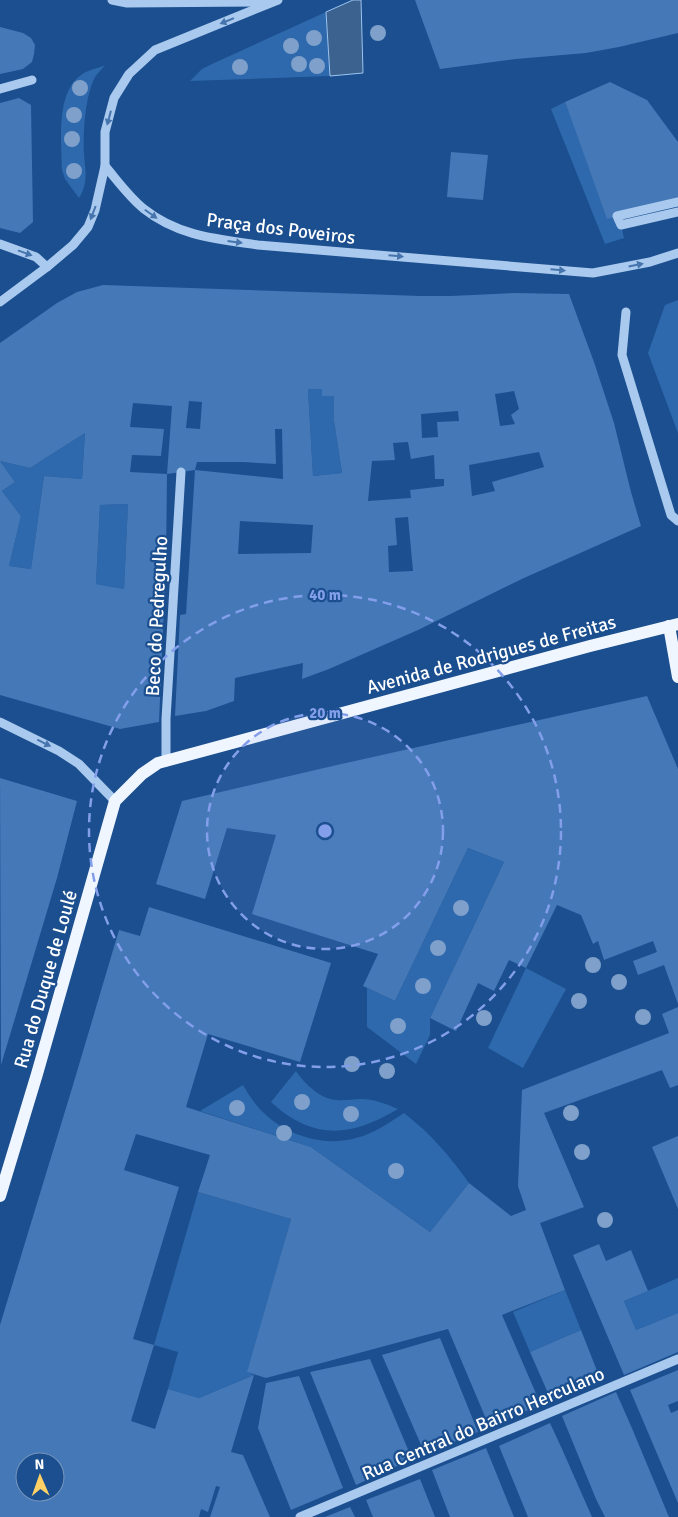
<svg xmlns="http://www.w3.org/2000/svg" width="678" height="1517" viewBox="0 0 678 1517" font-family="Signika,sans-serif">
  <rect width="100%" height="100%" fill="#1b4f8f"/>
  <g fill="#2e69ad">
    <polygon points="326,12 330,76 190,81 202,69 212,64"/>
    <path d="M105,65c-3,4 -7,8 -10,12 -10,20 -12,54 -11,76 1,17 5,30 -5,45l-14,-19 -3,-9c0,-29 -8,-82 24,-98 6,-3 13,-4 19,-7z"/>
    <polygon points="565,102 607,218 617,216 621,225 624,238 605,244 551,109"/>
    <polygon points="678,300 678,433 648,353 665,305"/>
    <polygon points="308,389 322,389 323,396 334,396 334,421 342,473 313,476"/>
    <polygon points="85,433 82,479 44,476 31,569 9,566 21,516 2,491 15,482 0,461 30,468"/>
    <polygon points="128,504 124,589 96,584 100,505"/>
    <polygon points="468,848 504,862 430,1018 430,1035 416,1064 367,1027 367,988 395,1001"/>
    <polygon points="526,968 566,989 523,1068 488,1048"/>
    <path d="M296,1071c9,13 24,28 41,29 7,1 16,-1 23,-1 14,0 27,5 38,10 -47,28 -85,32 -127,-7z"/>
    <path d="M243,1085c6,10 12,20 21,28 23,23 61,34 92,25 17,-4 33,-15 48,-25 26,20 46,43 65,70l-39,49 -119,-85 -111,-36z"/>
    <polygon points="198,1192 291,1219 248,1372 254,1375 199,1398 168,1389 178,1352 154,1345"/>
    <polygon points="678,1278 678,1313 636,1330 624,1301"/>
    <polygon points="565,1290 581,1330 530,1352 513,1312"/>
  </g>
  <polygon fill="#3c6290" stroke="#9cc4f0" points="353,0 361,0 363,73 330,76 326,12"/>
  <g fill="#4478b7" fill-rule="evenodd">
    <polygon points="415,0 678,0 678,33 619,47 586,53 516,59 440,69"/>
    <polygon points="0,27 23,33 31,38 35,45 34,54 32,62 23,69 0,74"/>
    <polygon points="610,82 647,100 678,142 678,202 607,219 565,102"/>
    <polygon points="19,98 31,105 33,222 20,233 0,228 0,103"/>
    <polygon points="451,152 488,155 483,200 447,197"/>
    <path d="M103,285l317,11h31l63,-3 55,1 25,68 20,61 17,69 10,34 -117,52 -106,52 -89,39 -27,10 1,-16 -68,15 -1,23 -28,10 -31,5 5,-101 6,-1 9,-144 88,9 -1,-50h-7l1,35 -33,-2h-46l-2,8 -28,4 5,-68 -39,-3 -3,24 34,2 -3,27 -29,-1 -2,17 37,2 -1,87 -7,161 -39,7 -120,-34v-234l15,21 -13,9 19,25 -12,50 22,3 13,-93 38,3 3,-46 -55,35 -30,-7v-118l57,-40 20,-11zM308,389h14v7h12v25l8,52 -29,3zM514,391l5,18 -8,6 4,9 -15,2 -5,-32zM189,401l13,1 -2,27 -14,-1zM458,411l1,10 -22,1 1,15 -16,1 -1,-24zM408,442l3,17 23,-4 1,24h9v7l-34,4 1,8 -43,3 4,-40 23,-1 -2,-17zM539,452l5,15 -52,15 3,9 -23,5 -3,-31zM128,504l-4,85 -28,-5 4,-79zM408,517l5,54 -24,1 -1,-26 9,-1 -2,-27zM240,521l73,4 -2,28 -73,1z"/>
    <polygon points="647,696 678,769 678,1004 664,965 638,975 633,961 657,952 653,941 604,960 598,941 593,944 581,915 557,905 526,968 509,960 494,991 478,983 456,1031 430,1018 504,862 468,848 395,1001 363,986 378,954 252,914 276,835 227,828 205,899 156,884 182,801 337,765"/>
    <polygon points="0,778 77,801 57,878 1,1065"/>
    <path d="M149,907l182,56 -31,99 -92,-28 -22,73 125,40 119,85 39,-49 42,33 15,-6 -8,-24 4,-96 147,-57 -7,-19 16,-7v78l-8,3 -8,-18 -118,43 40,94 -44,16 25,67 -63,25 39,90 -52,21 -41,-97 -182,49 -19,-6 44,-153 -93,-27 12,-37 -74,-21 -12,36 55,17 -46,152 21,6 -23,76 24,8 13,-40 31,9 55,-23 -23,77 12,3 27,62h-60l10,-30 -4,-1 -8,26 -7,-3 -2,8h-199v-192l73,-240 46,-155 21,6zM25,1462h30v30h-30z"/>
    <polygon points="678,1136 678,1209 652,1147"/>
    <polygon points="599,1244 606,1261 631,1250 648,1291 624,1301 636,1330 678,1313 678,1352 624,1375 573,1255"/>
    <polygon points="581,1330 601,1381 551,1400 530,1352"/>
    <polygon points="440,1338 478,1432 425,1454 382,1355"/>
    <polygon points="370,1359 412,1459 356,1485 310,1372"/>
    <polygon points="678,1370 678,1401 668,1405 671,1413 678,1410 678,1503 630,1390"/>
    <polygon points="299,1376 343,1488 291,1510 258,1428 266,1383"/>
    <polygon points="616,1392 631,1426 669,1517 605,1517 596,1499 562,1416"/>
    <polygon points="550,1423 562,1449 592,1517 528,1517 499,1446"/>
    <polygon points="486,1448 514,1517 450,1517 432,1470"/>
    <polygon points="420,1479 435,1517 373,1517 366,1500"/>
    <polygon points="350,1507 355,1517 325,1517"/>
  </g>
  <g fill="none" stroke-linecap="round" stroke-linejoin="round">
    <g stroke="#a9c9ee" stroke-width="9">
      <polyline points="112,0 127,3 267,2"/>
      <polyline points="0,89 32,80"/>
      <path d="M105,166c12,14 24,31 39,43 34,27 73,30 114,36l335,28 57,-11 28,-9"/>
      <polyline points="678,202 617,216 621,225 678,212"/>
      <polyline points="0,244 36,257 47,267"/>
      <polyline points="0,302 47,267 73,245 88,227 95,210 105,166 105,132 114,98 129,74 155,50 278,0"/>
      <polyline points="626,312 622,355 671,515 678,521"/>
      <polyline points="0,722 59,751 79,764 115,801"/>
      <polyline points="166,762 166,719 181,472"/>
      <polyline points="300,1517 678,1359"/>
    </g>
    <g stroke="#f0f6ff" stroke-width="12">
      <polyline points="669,626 678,677"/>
      <polyline points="0,1196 37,1074 115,801 142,774 158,763 590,646 678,624"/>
    </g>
  </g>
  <g fill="#7ea0ca">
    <circle cx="378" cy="33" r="8"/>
    <circle cx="314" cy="38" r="8"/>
    <circle cx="291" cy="46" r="8"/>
    <circle cx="299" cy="64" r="8"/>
    <circle cx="317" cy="66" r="8"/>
    <circle cx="240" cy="67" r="8"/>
    <circle cx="80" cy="88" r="8"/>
    <circle cx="74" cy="115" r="8"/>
    <circle cx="72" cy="139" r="8"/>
    <circle cx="74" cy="171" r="8"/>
    <circle cx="461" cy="908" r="8"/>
    <circle cx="438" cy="948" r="8"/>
    <circle cx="593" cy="965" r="8"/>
    <circle cx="619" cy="982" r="8"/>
    <circle cx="423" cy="986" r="8"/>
    <circle cx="579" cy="1001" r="8"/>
    <circle cx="643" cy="1017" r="8"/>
    <circle cx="484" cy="1018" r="8"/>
    <circle cx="398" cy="1026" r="8"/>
    <circle cx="352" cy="1064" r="8"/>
    <circle cx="387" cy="1071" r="8"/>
    <circle cx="302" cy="1102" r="8"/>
    <circle cx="237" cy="1108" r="8"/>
    <circle cx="571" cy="1113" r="8"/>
    <circle cx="351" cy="1114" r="8"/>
    <circle cx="284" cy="1133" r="8"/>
    <circle cx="582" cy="1152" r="8"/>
    <circle cx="396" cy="1171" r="8"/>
    <circle cx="605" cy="1220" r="8"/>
  </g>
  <defs><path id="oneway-solid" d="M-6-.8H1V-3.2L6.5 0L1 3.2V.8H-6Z" transform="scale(1.25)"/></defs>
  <g fill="#4674ac">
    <use href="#oneway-solid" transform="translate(227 21) rotate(158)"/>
    <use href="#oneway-solid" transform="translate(109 118) rotate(105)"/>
    <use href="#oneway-solid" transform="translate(93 213) rotate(111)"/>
    <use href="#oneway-solid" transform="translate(151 214) rotate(35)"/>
    <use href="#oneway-solid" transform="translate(235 242) rotate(7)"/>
    <use href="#oneway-solid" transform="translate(25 253) rotate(20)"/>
    <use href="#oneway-solid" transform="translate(396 256) rotate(5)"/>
    <use href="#oneway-solid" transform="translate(636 265) rotate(-11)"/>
    <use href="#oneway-solid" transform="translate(558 270) rotate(5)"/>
    <use href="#oneway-solid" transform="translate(44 743) rotate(26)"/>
  </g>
  <circle cx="325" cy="831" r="118" fill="#839eea" fill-opacity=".12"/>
  <g fill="none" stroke="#839eea" stroke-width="2.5" stroke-dasharray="9 6">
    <circle cx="325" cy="831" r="118"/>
    <circle cx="325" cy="831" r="236"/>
  </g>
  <g text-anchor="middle" stroke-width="4.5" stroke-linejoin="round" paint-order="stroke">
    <g font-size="19" fill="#fff" stroke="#1b4f8f">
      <text transform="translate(281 228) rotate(7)" y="7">Praça dos Poveiros</text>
      <text transform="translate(156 616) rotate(-87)" y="7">Beco do Pedregulho</text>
      <text transform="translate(491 654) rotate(-15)" y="7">Avenida de Rodrigues de Freitas</text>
      <text transform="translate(45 979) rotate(-74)" y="7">Rua do Duque de Loulé</text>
      <text transform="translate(483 1423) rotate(-23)" y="7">Rua Central do Bairro Herculano</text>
    </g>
  </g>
  <circle cx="325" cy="831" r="8" fill="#839eea" stroke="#1b4f8f" stroke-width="2.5"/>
  <g font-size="15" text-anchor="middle" font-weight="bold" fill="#839eea" stroke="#1b4f8f" stroke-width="4.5" stroke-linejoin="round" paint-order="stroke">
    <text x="325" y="600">40 m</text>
    <text x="325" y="718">20 m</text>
  </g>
  <g transform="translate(40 1477) rotate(358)"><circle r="24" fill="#1b4f8f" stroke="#7695bc"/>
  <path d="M0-4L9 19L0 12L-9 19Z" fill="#ffd166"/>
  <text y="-8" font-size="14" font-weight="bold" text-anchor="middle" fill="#ffffff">N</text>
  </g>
</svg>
